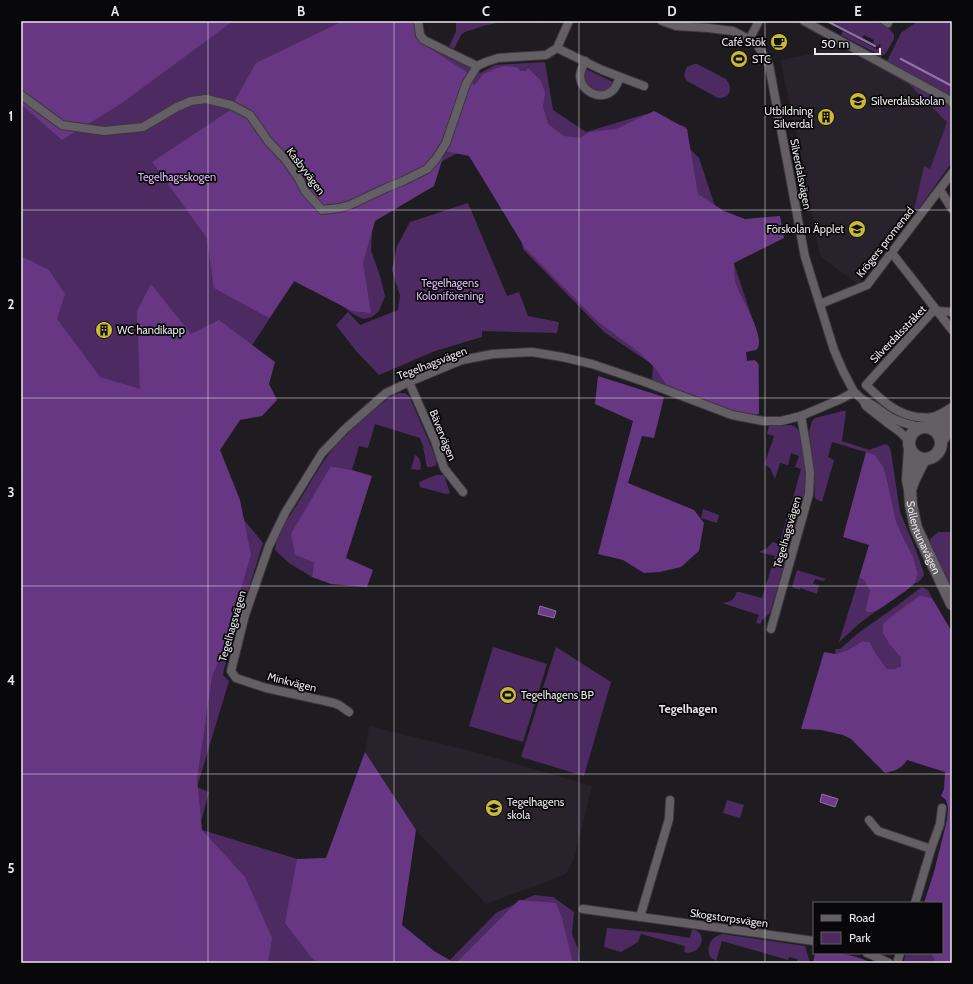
<svg xmlns="http://www.w3.org/2000/svg" width="973" height="984" viewBox="0 0 973 984" font-family="Cabin,sans-serif">
  <rect width="100%" height="100%" fill="#1f1c21"/>
  <g fill="#28222c">
    <polygon points="827,36 906,81 948,122 930,169 924,167 914,210 858,284 820,256 803,164 780,60 818,53"/>
    <polygon points="369,726 475,752 592,786 574,859 566,874 486,904 416,830 365,752"/>
  </g>
  <g fill="#4d2b62">
    <polygon points="21,21 407,21 406,34 480,73 495,65 545,62 553,110 586,132 646,114 686,127 682,141 699,158 758,336 746,352 746,361 756,361 759,365 759,414 752,415 652,382 653,365 604,332 523,249 512,200 473,145 385,191 373,218 371,250 380,276 385,296 379,311 372,317 363,319 353,314 299,274 185,447 263,543 224,669 223,675 229,681 197,787 209,792 199,829 333,870 415,963 21,963"/>
    <polygon points="456,21 543,21 543,23 537,22 509,22 496,23 483,26 465,32 461,35 454,49 449,46 456,32"/>
    <polygon points="831,21 876,21 888,27 894,35 894,39 886,53 880,57 877,56 874,52 841,35 843,31 876,49 878,49 881,45 879,44 878,46 873,43 874,40 864,35 862,38"/>
    <polygon points="918,21 952,21 952,99 886,63 901,33"/>
    <path d="M694,64h3l29,15c4,5 6,11 1,17l-6,2h-3l-31,-17c-4,-5 -3,-8 0,-14z"/>
    <path d="M586,69l29,14 -2,3 -11,6 -13,-3c-4,-8 -6,-11 -3,-20z"/>
    <polygon points="906,81 949,104 952,110 952,162 917,211 914,210 924,166 930,169 947,122"/>
    <polygon points="468,203 507,296 519,292 528,316 559,322 557,333 482,331 482,337 435,351 379,375 357,352 336,325 348,312 360,325 398,310 400,296 392,270 397,246 410,222"/>
    <path d="M399,393h6l4,3 28,64 -1,5 -5,2h-4l-1,-4 -3,-17 -3,-8 -45,-14 -7,24 -9,-2 -7,24 -21,-4 -19,111 -23,-14 -14,-13c1,-14 14,-33 21,-44 13,-20 24,-42 39,-60 11,-12 24,-23 36,-34 9,-7 17,-15 28,-19z"/>
    <polygon points="843,411 846,411 842,441 869,450 885,444 889,446 891,452 900,512 915,548 923,570 924,575 922,578 917,583 915,583 918,574 913,556 904,539 896,521 887,479 875,455 832,442 828,457 834,460 822,502 816,499 815,497 813,460 809,432 811,424 813,420 815,418"/>
    <path d="M790,425c4,1 6,1 8,5 7,10 10,60 6,72 0,2 -2,3 -3,5l-10,-2 10,-36 -6,-2 4,-11 -8,-3 -3,12 -8,-2 -5,16 -5,-11 -5,-3v-2l9,-27 -7,-2 2,-8z"/>
    <path d="M415,455c5,2 7,10 5,15l-9,-1z"/>
    <polygon points="436,475 444,475 450,493 446,494 420,487 419,482"/>
    <polygon points="703,509 719,515 717,523 701,518"/>
    <path d="M789,511l8,4 2,3 -1,1 -28,94 -8,7 -2,4 -4,-1 3,-8 -37,-12c10,-2 10,-1 15,-11h3l22,6 13,-42 -16,-4 8,-4 6,-6 6,2z"/>
    <polygon points="938,532 952,532 952,588 930,543 930,539"/>
    <polygon points="797,570 826,579 823,581 815,579 813,584 819,585 817,594 800,588 800,590 792,587"/>
    <polygon points="859,578 864,580 870,591 865,610 868,613 876,611 860,623 839,642"/>
    <polygon points="922,587 928,590 932,598 920,595 911,603 890,645 901,658 901,666 894,669 887,669 874,651 870,642 862,641 848,650 835,654 836,649 840,649 861,631 898,605 919,589"/>
    <polygon points="493,647 547,664 523,742 469,726"/>
    <polygon points="556,647 611,682 584,776 521,757"/>
    <polygon points="727,800 744,805 740,818 723,813"/>
    <polygon points="534,895 553,897 574,912 572,934 578,949 579,963 447,963 496,913"/>
    <path d="M607,928l53,5 30,5 2,-9c19,5 7,28 -8,23l1,-6 -44,-12 -3,8 -17,10 -17,-5z"/>
    <path d="M723,934l82,12 5,17h-13v-4l-8,-2 -1,3 -66,-19 -6,20 -6,-4c-4,-11 1,-21 13,-23z"/>
    <polygon points="906,953 931,953 935,961 937,963 905,963 904,960"/>
  </g>
  <g fill="#673783">
    <polygon points="21,21 233,21 122,103 62,140 21,104"/>
    <path d="M343,21h72l5,21 48,31 6,13 9,-12 20,-8 14,1 3,4h6l2,-3 13,13 4,12 -2,14 5,17 16,12 16,2 9,-6 27,-3 38,-18 4,2 29,16 11,65 26,17 21,8 35,-3 4,22 -50,25c0,5 0,13 1,18 5,17 29,51 23,67l-2,2 -10,2 1,9 8,-1 3,4 1,47 -1,3 -6,1 -25,-6 -58,-20 -13,-20 -16,-16 -43,-32 -72,-73 -56,-92 -24,-5 -11,35 -59,35 -12,42 8,50 -19,-2 -58,-30 -25,37 -55,-30 -7,-50 -55,-76 77,-51 27,-48z"/>
    <polygon points="21,256 49,270 65,294 57,319 100,377 140,389 137,311 151,284 191,334 219,320 275,362 269,384 277,400 262,416 240,420 220,450 240,500 251,555 220,658 212,676 197,779 202,830 245,877 272,938 268,963 21,963 21,479 23,474 21,472"/>
    <polygon points="598,376 664,397 654,438 642,436 628,483 694,510 704,523 699,551 681,567 660,572 644,573 623,560 598,554 633,421 595,404"/>
    <polygon points="866,452 875,455 883,467 887,479 896,521 904,539 913,556 918,574 915,583 907,590 884,606 876,611 868,613 865,610 870,591 864,580 859,578 869,545 843,537"/>
    <polygon points="331,466 352,470 372,476 346,558 373,570 367,587 331,584 312,577 314,562 295,555 291,534"/>
    <path d="M920,595l12,3 20,34v331h-15l-2,-2 -4,-8h11v-50h-18l10,-31 13,-52 1,-12 -2,-8 -5,-4 3,-7 1,-17 -38,-12c-7,10 -11,10 -22,13l-34,-34 -8,-4 -22,-5 -20,-1 23,-77 11,2 13,-4 14,-9 8,1 4,9 13,18h7l7,-3v-8l-11,-13 -7,-12v-9c11,-11 25,-19 37,-29z"/>
    <polygon points="365,752 416,830 402,925 434,951 455,963 318,963 311,957 285,923 297,859 326,858"/>
    <polygon points="519,900 556,903 562,918 573,963 456,963"/>
    <path d="M815,953c20,0 38,0 56,10h-58z"/>
  </g>
  <g fill="#6c3c89" stroke="#926fa6">
    <polygon points="540,606 556,611 554,618 538,614"/>
    <polygon points="822,794 838,799 835,807 820,802"/>
  </g>
  <g fill="none" stroke-linecap="round" stroke-linejoin="round">
    <g stroke="#926fa6" stroke-width="2.5">
      <polyline points="827,21 875,46"/>
      <polyline points="901,59 952,86"/>
    </g>
    <g stroke="#3a383c" stroke-width="10">
      <g id="street">
        <polyline points="418,21 420,35 424,40 477,66"/>
        <polyline points="662,21 676,26 708,28 733,31 756,43 764,56 769,65 805,257 834,350 843,371 854,392 863,400 866,406 889,424 900,432 908,440"/>
        <polyline points="804,21 951,101 952,103"/>
        <polyline points="885,21 888,23"/>
        <polyline points="749,40 759,21"/>
        <polyline points="557,48 602,70 644,86"/>
        <path d="M585,61c-2,5 -5,10 -5,15 1,16 20,25 32,15 4,-3 6,-9 8,-14"/>
        <polyline points="21,95 62,125 104,131 143,127 177,107 191,101 206,99 231,105 250,115 268,141 286,160 299,179 305,191 322,210 339,208 350,205 386,188 403,181 427,169 436,159 446,143 466,84 477,66 486,62 498,58 546,55 557,48 569,21"/>
        <polyline points="940,190 952,209"/>
        <polyline points="892,253 952,330"/>
        <polyline points="820,304 867,285 952,173"/>
        <path d="M952,312l-14,-1 -6,1 -66,73c15,14 29,29 51,32 5,0 11,1 16,0 6,-2 13,-6 19,-10"/>
        <polyline points="409,382 435,441 444,468 463,492"/>
        <path d="M863,400c10,4 15,9 24,15 10,7 22,10 34,12"/>
        <polyline points="771,629 809,494 810,473 806,445 801,416"/>
        <polyline points="349,712 339,705 334,703 266,688 236,678 231,671 245,615 269,546 285,513 322,453 345,429 386,393 409,382 462,360 493,354 532,352 562,357 592,364 645,382 732,415 763,421 781,421 801,416 841,399 854,392"/>
        <polyline points="869,820 878,831 931,849"/>
        <polyline points="915,903 931,849 940,824 942,808"/>
        <polyline points="583,909 814,941"/>
        <polyline points="640,917 669,819 670,800"/>
        <polyline points="867,953 876,957 889,963"/>
        <polyline points="897,963 900,953"/>
      </g>
    </g>
    <g stroke="#3a383c" stroke-width="14">
      <g id="secondary">
        <circle cx="925" cy="443" r="16"/>
        <polyline points="929,427 936,425 952,418"/>
        <polyline points="941,441 952,426"/>
        <path id="s1" d="M910,449l-2,31 2,10 1,15 5,23 36,76"/>
        <polyline points="911,487 914,479 924,459"/>
      </g>
    </g>
    <use href="#street" stroke="#635f65" stroke-width="8"/>
    <use href="#secondary" stroke="#635f65" stroke-width="12"/>
  </g>
  <path fill="none" stroke="#e9e7ea" stroke-width="1" stroke-opacity="0.55" d="M208,21v942M394,21v942M579,21v942M765,21v942M21,210h931M21,398h931M21,586h931M21,774h931"/>
  <defs>
    <g id="cafe-disc" transform="scale(0.9)"><circle r="9.5" fill="#cbba39" stroke="#080709"/><path d="M-5.5-4.5H6V0H3Q3 3.5 0 3.5H-2.5Q-5.5 3.5-5.5 0ZM3-3.2v2h1.7v-2ZM-6 4.5H4V6H-6Z" fill="#111"/></g>
    <g id="stadium-disc" transform="scale(0.9)"><circle r="9.5" fill="#cbba39" stroke="#080709"/><path d="M0-5a6.5 5 0 1 0 0 10a6.5 5 0 1 0 0-10ZM-3.5-1.8h7v3.6h-7Z" fill="#111"/></g>
    <g id="school-disc" transform="scale(0.9)"><circle r="9.5" fill="#cbba39" stroke="#080709"/><path d="M0-5L7-2L0 1L-7-2ZM-4 1L0 2.5L4 1V4Q0 6-4 4Z" fill="#111"/></g>
    <g id="building-disc" transform="scale(0.9)"><circle r="9.5" fill="#cbba39" stroke="#080709"/><path d="M-4-6H4V6H1V3H-1V6H-4ZM-2.5-4.3h1.7v1.8h-1.7ZM.8-4.3h1.7v1.8H.8ZM-2.5-1h1.7V.8h-1.7ZM.8-1h1.7V.8H.8Z" fill="#111"/></g>
  </defs>
  <g fill-rule="evenodd">
    <use href="#cafe-disc" x="779" y="42"/>
    <use href="#stadium-disc" x="739" y="59"/>
    <use href="#school-disc" x="858" y="101"/>
    <use href="#building-disc" x="826" y="117"/>
    <use href="#school-disc" x="857" y="229"/>
    <use href="#building-disc" x="104" y="330"/>
    <use href="#stadium-disc" x="508" y="695"/>
    <use href="#school-disc" x="494" y="808"/>
  </g>
  <g text-anchor="middle" stroke-width="3.5" stroke-linejoin="round" paint-order="stroke">
    <g font-size="11" fill="#e9e7ea" stroke="#080709" text-anchor="start">
      <text x="766" y="46" text-anchor="end">Café Stök</text>
      <text x="752" y="63">STC</text>
      <text x="871" y="105">Silverdalsskolan</text>
      <text x="813" y="115" text-anchor="end">Utbildning<tspan x="813" dy="13">Silverdal</tspan></text>
      <text x="844" y="233" text-anchor="end">Förskolan Äpplet</text>
      <text x="117" y="334">WC handikapp</text>
      <text x="521" y="699">Tegelhagens BP</text>
      <text x="507" y="806">Tegelhagens<tspan x="507" dy="13">skola</tspan></text>
    </g>
    <g font-size="11" fill="#e9e7ea" stroke="#080709">
      <text transform="translate(306 171) rotate(53)" y="4">Kasbyvägen</text>
      <text transform="translate(801 174) rotate(79)" y="4">Silverdalsvägen</text>
      <text transform="translate(885 242) rotate(-52)" y="4">Krögers promenad</text>
      <text transform="translate(898 334) rotate(-46)" y="4">Silverdalsstråket</text>
      <text transform="translate(432 363) rotate(-21)" y="4">Tegelhagsvägen</text>
      <text transform="translate(443 435) rotate(68)" y="4">Bävervägen</text>
      <text transform="translate(787 532) rotate(-74)" y="4">Tegelhagsvägen</text>
      <text dy="4" stroke="none"><textPath href="#s1" startOffset="91">Sollentunavägen</textPath></text>
      <text transform="translate(232 626) rotate(-74)" y="4">Tegelhagsvägen</text>
      <text transform="translate(292 682) rotate(14)" y="4">Minkvägen</text>
      <text transform="translate(729 918) rotate(8)" y="4">Skogstorpsvägen</text>
    </g>
    <g font-size="11" fill="#e1bbfb" stroke="#080709">
      <text x="177" y="181">Tegelhagsskogen</text>
      <text x="450" y="287">Tegelhagens<tspan x="450" dy="13">Koloniförening</tspan></text>
    </g>
    <g font-size="12" font-weight="bold" fill="#e9e7ea" stroke="#080709">
      <text x="688" y="713">Tegelhagen</text>
    </g>
  </g>
  <rect width="973" height="984" fill="none" stroke="#080709" stroke-width="44"/>
  <rect x="813" y="902" width="130" height="52" fill="#080709" stroke="#626163"/>
  <rect x="821" y="915" width="20" height="6" fill="#635f65" stroke="#626163"/>
  <text x="849" y="922" font-size="12" fill="#e9e7ea">Road</text>
  <rect x="821" y="932" width="20" height="12" fill="#4d2b62" stroke="#626163"/>
  <text x="849" y="942" font-size="12" fill="#e9e7ea">Park</text>
  <path d="M815 48v6h65v-6" fill="none" stroke="#e9e7ea" stroke-width="2"/>
  <text x="821" y="48" font-size="12" fill="#e9e7ea" stroke="#080709" stroke-width="3" paint-order="stroke">50 m</text>
  <rect x="22" y="22" width="929" height="940" fill="none" stroke="#e9e7ea" stroke-width="1.5"/>
  <g font-size="13" text-anchor="middle" font-weight="bold" fill="#e9e7ea">
    <text x="115" y="16">A</text>
    <text x="301" y="16">B</text>
    <text x="486" y="16">C</text>
    <text x="672" y="16">D</text>
    <text x="858" y="16">E</text>
    <text x="11" y="121">1</text>
    <text x="11" y="309">2</text>
    <text x="11" y="497">3</text>
    <text x="11" y="685">4</text>
    <text x="11" y="873">5</text>
  </g>
</svg>
